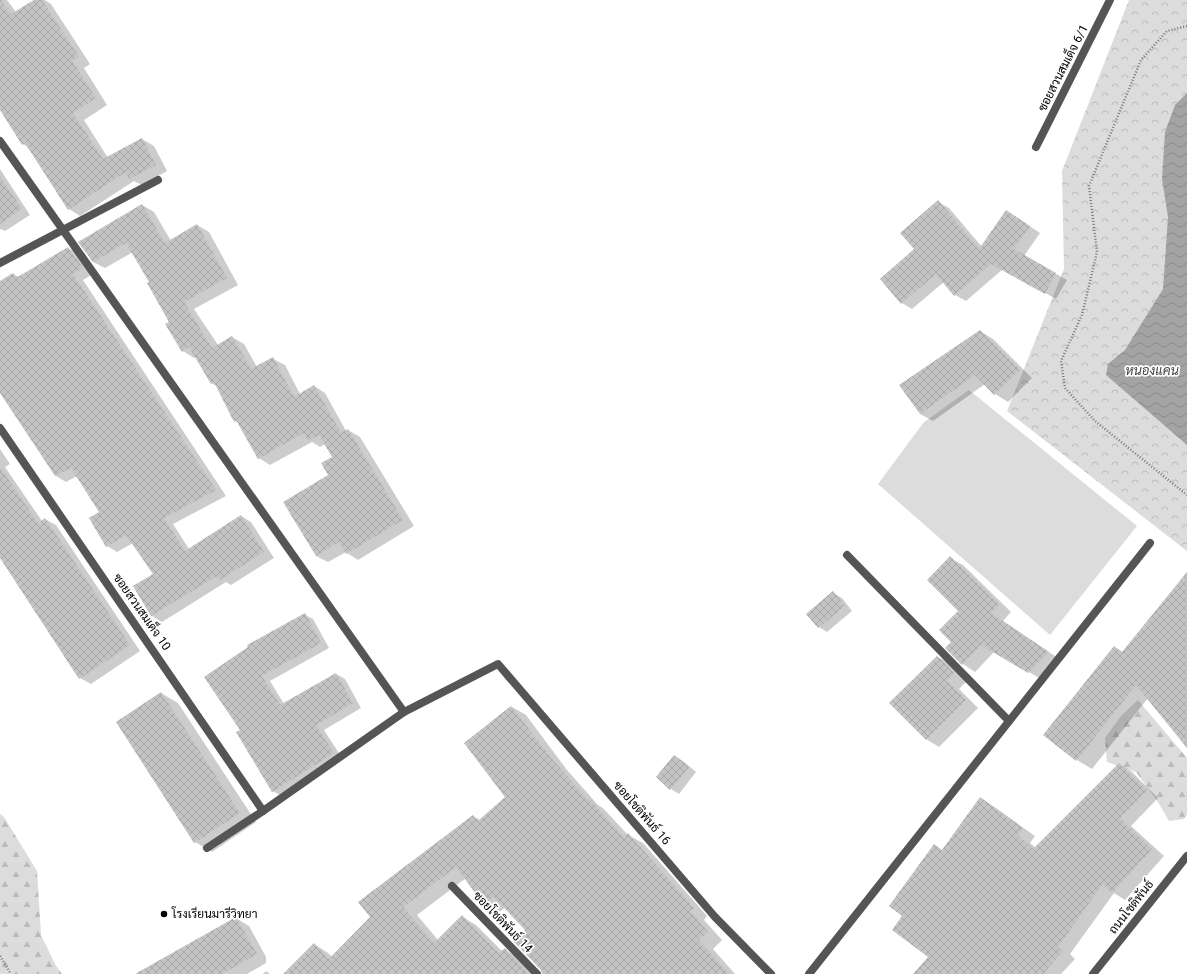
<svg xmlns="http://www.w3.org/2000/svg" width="1187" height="974" viewBox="0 0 1187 974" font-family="Roboto,Sarabun,sans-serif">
  <defs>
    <pattern id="forest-firs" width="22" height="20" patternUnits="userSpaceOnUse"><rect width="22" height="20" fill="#dcdcdc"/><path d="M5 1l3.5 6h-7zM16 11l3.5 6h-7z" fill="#bbb"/></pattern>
    <pattern id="park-crowns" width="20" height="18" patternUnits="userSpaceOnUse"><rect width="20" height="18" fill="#dcdcdc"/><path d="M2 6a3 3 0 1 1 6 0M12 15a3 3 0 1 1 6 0" fill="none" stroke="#bbb"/></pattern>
    <pattern id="water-waves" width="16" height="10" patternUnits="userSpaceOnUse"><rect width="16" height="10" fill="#a3a3a3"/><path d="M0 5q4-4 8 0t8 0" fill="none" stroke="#8b8b8b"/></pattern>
    <pattern id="building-cross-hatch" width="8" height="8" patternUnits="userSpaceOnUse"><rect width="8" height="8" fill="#c4c4c4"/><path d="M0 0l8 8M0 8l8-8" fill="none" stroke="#a7a7a7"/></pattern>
  </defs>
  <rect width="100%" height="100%" fill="#fff"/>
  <polygon fill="#dcdcdc" points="969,390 1137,526 1050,635 878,484 924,422"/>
  <g fill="url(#forest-firs)">
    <polygon points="1138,700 1187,758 1187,815 1184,819 1169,821 1158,802 1136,772 1107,762 1105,738 1121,716"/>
    <polygon points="0,814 4,817 37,871 41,935 55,964 62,974 0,974"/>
  </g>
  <polygon fill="url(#park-crowns)" points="1129,0 1187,0 1187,551 1007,411 1064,269 1062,171"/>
  <polygon fill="url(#water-waves)" points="1187,93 1187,445 1106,375 1108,364 1125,350 1163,289 1168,217 1162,179 1165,132 1175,105"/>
  <g fill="#0003">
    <polygon points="0,0 7,0 16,12 35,0 45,0 51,4 90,64 84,68 107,105 84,120 108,158 142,139 154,146 167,171 142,185 134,181 80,216 69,209 29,148 23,144 0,108"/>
    <polygon points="0,169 30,215 5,231 1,229 0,230"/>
    <polygon points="938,202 949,208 982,247 1007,211 1040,233 1024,256 1067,280 1056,299 1003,269 966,301 955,295 944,282 912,309 902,303 916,249"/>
    <polygon points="142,205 154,212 171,241 197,225 209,232 238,285 194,309 218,345 232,337 244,344 257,367 273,359 285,365 300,394 314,386 325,393 346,431 348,430 360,437 414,526 358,560 347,553 346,552 328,562 316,556 333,457 325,444 320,447 312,442 270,465 259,458 239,423 235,421 217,386 211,383 196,357 194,358 183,351 150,282 133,252 105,268 93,262"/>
    <polygon points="68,248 79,254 93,274 83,280 226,496 173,524 189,549 241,516 251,522 274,558 231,585 226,582 162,622 152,616 135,587 154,575 133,543 117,552 107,546 100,512 77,476 66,482 56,476 0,391 0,282 13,274 19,277"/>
    <polygon points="980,331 993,339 1032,378 1008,402 995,394 985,384 933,421 920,414"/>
    <polygon points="0,449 10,464 5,467 42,521 45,519 56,525 140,651 91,684 80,678 0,556"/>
    <polygon points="950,558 963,565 1011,612 1003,621 1061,660 1041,679 994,652 975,672 963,664 953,642 959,611"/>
    <polygon points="1187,573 1187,747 1148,698 1092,769 1077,760 1045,735 1114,647 1123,652"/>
    <polygon points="833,593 842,598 852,611 827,632 819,627"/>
    <polygon points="305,615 313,619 329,648 270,681 284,704 336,674 345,679 361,708 324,730 342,758 281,796 273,791 241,730 205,677"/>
    <polygon points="938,657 951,664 967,681 959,689 978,708 939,747 926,739"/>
    <polygon points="161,693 178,703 256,822 212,852 195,842"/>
    <polygon points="512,707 526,715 567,770 598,805 603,808 628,835 643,843 707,916 704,920 722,940 713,949 735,974 543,974 526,930 505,908 499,912 485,904 466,878 417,915 438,940 462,917 476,925 503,952 505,950 519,958 535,974 285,974 314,944 328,953 332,957 473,816 480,820 507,797"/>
    <polygon points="675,756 683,761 696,772 679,794 671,789"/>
    <polygon points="1119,764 1131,771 1158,798 1131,826 1164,856 1125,900 1114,893 1070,954 1075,959 1061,974 914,974 930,957 903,916 943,851 981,799 993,806 1035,836 1030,843 1036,848"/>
    <polygon points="236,918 249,926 266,957 266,963 247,974 137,974"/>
    <polygon points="266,971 270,974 263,974"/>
  </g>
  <g fill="url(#building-cross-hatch)">
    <polygon points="0,0 1,0 11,14 34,0 42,0 79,57 72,61 96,98 73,113 103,159 142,138 156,165 129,179 126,172 68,210 25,143 22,145 0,110"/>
    <polygon points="0,176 22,209 0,224"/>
    <polygon points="938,200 979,249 1006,210 1030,226 1014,249 1056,273 1045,294 991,264 954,296 936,274 901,304 880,279 914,249 900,233"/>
    <polygon points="142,204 165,243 197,224 227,278 184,302 212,348 232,336 251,369 273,357 294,397 314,385 341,433 348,429 403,520 346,554 339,542 316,556 283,502 328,475 321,463 332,457 319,435 308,441 304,433 258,459 236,420 234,422 214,382 211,384 189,347 182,352 165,324 169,322 147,283 149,282 126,243 93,262 78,242"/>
    <polygon points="68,247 83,268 73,274 216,490 164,518 185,551 241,515 264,552 220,580 217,576 151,616 133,586 153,574 126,535 106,547 89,518 99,512 71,468 55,476 0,393 0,281 13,273 16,278"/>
    <polygon points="980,330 1020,370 994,395 975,375 920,414 899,385"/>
    <polygon points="0,467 38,523 45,518 130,645 79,679 0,558"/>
    <polygon points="950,556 999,604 991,613 1049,652 1028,673 981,645 962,665 945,648 951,642 939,630 958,611 927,580"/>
    <polygon points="1187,572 1187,748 1136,685 1076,761 1043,735 1114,646 1122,652"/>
    <polygon points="833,591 845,606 818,628 806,614"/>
    <polygon points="305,613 321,643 262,676 280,705 336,673 353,703 316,725 334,753 272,792 236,732 240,730 204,677 248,647 247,645"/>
    <polygon points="937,656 954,673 947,681 966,700 926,740 889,703"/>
    <polygon points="161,692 240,813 194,843 116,722"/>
    <polygon points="511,706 553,760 588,800 589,798 624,838 628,833 694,908 690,911 708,932 699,940 729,974 542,974 541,970 513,941 525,930 494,897 484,905 456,867 403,907 434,943 462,915 499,953 505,948 529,974 283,974 314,943 329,959 370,917 358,902 473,815 478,821 505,797 464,743"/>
    <polygon points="674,755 689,767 670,790 656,777"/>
    <polygon points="1119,763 1147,790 1120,818 1152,849 1112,893 1102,885 1058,947 1063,951 1043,974 913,974 928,957 892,930 902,916 889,906 934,844 942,850 980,797 1023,828 1018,835 1033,849"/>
    <polygon points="236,917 257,954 222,974 135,974"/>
  </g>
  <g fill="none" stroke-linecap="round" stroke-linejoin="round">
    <g stroke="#777" stroke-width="2.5" stroke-dasharray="1 2" stroke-linecap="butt">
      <polyline points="1187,26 1167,31 1141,60 1089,186 1097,252 1082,315 1061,361 1065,388 1095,421 1187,495"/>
      <polyline points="0,956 11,974"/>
    </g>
    <g stroke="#555" stroke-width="8">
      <polyline points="0,141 404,712"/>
      <polyline points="1036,147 1110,0"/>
      <polyline points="0,263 158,180"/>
      <polyline points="0,428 263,811"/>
      <polyline points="847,555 1009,721"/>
      <polyline points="207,848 263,811 404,712 498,664 715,917 771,974"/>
      <polyline points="452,886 537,974"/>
      <polyline points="809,974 1150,543"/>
    </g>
    <polyline stroke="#555" stroke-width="8" points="1093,974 1187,856"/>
  </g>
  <circle fill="#000" stroke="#fff" stroke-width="1.5" cx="164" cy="914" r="4"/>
  <g text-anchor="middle" stroke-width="3.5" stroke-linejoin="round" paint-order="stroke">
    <g font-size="12" fill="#000" stroke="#fff">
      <text transform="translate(1063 68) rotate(-63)" y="4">ซอยสวนสมเด็จ 6/1</text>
      <text transform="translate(142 612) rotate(55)" y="4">ซอยสวนสมเด็จ 10</text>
      <text transform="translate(642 813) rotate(49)" y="4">ซอยโชติพันธ์ 16</text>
      <text transform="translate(1131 907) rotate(-52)" y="4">ถนนโชติพันธ์</text>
      <text transform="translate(503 922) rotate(46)" y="4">ซอยโชติพันธ์ 14</text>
    </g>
    <g font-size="12" fill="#000" stroke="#fff" text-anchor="start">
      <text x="172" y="918">โรงเรียนมารีวิทยา</text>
    </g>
    <g font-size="13" font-style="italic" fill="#444" stroke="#fff">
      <text x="1152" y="375">หนองแคน</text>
    </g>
  </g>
</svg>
